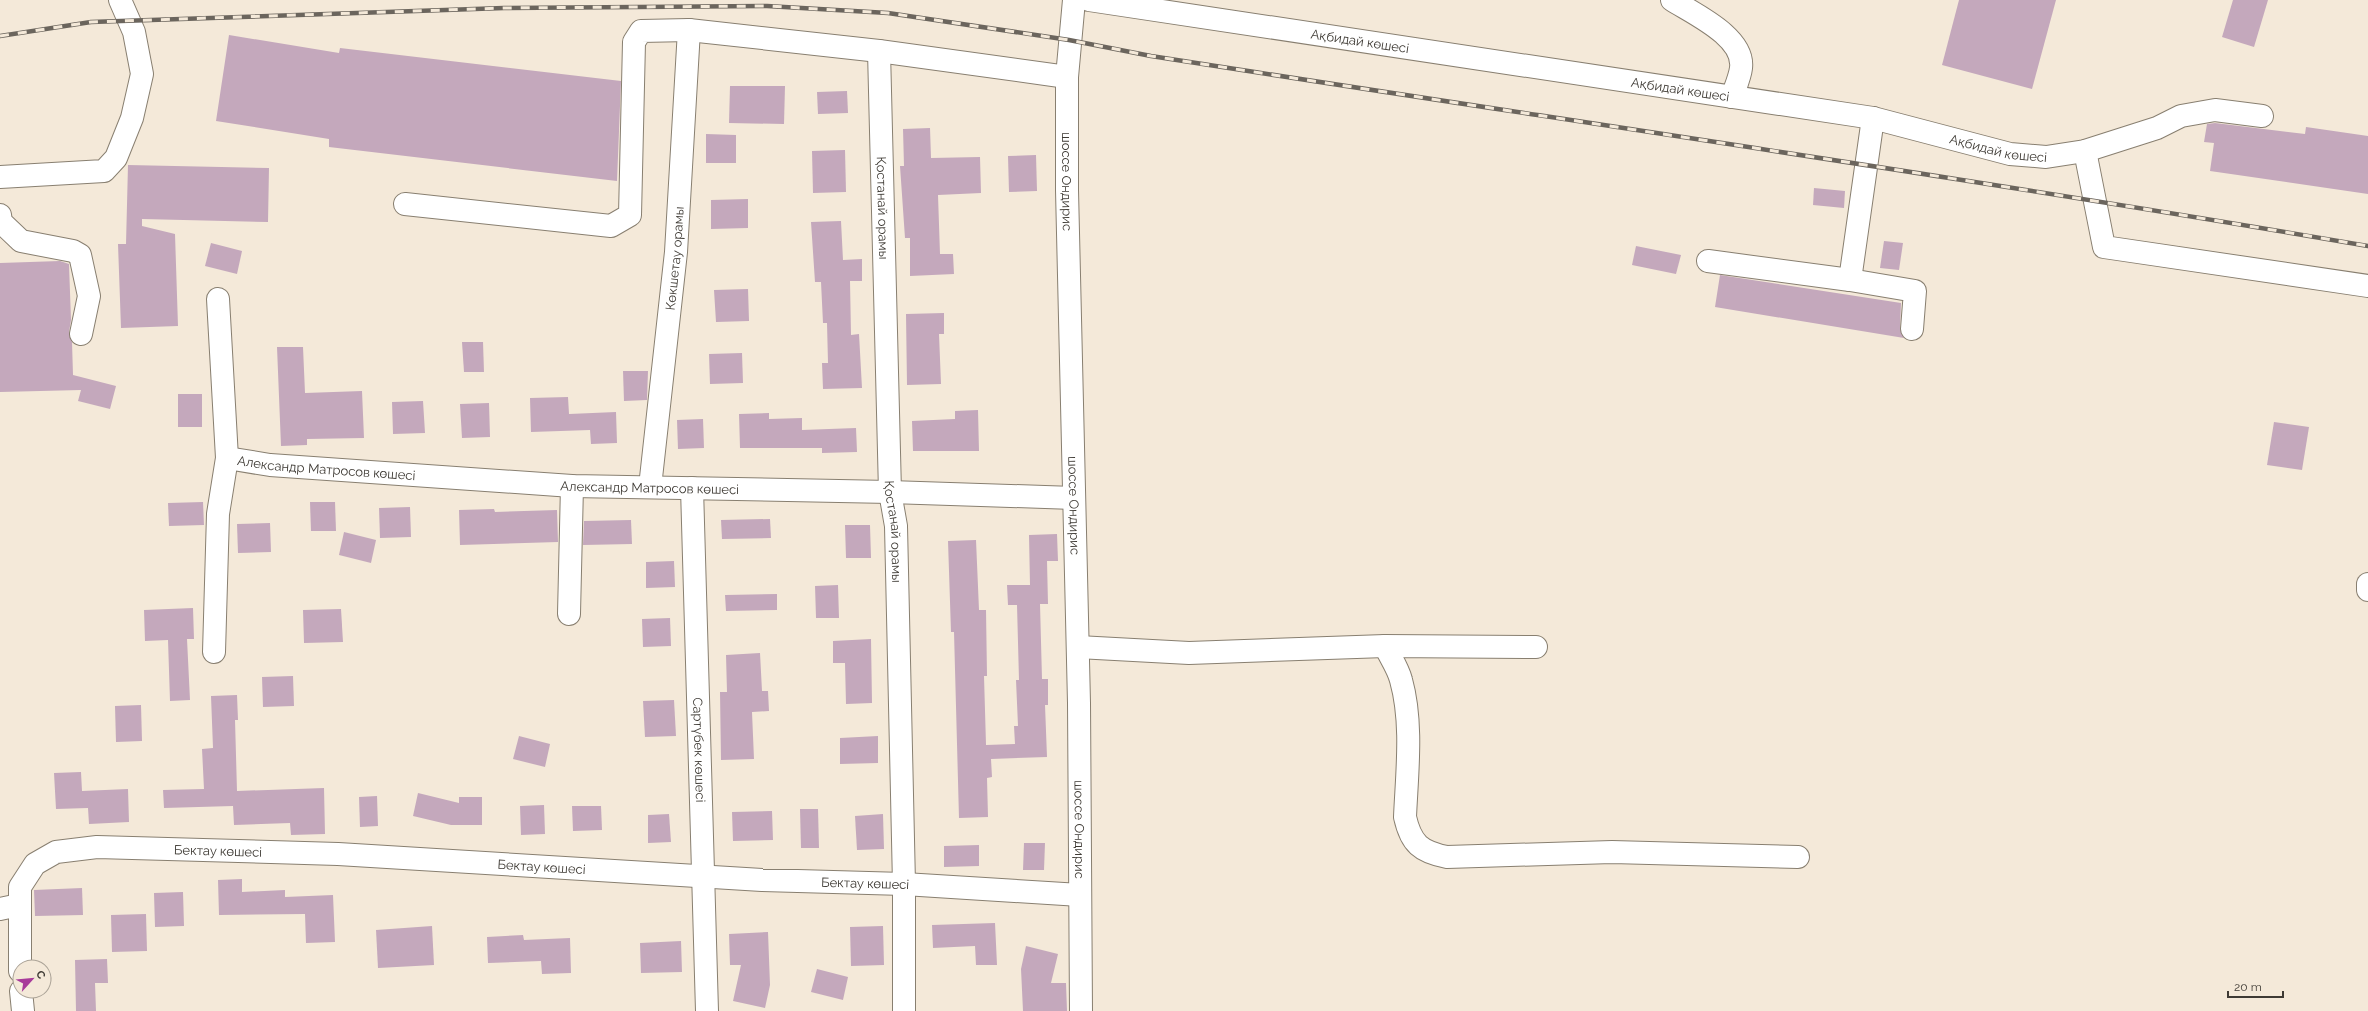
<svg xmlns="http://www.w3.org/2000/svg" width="2368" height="1011" viewBox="0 0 2368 1011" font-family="Raleway,sans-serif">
  <rect width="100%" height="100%" fill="#f4e9d9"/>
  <g fill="#c4a8bc">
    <polygon points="1959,0 2056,0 2032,89 1942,65"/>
    <polygon points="2233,0 2268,0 2254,47 2222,37"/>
    <polygon points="229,35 339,53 340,48 621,81 617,181 329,147 329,139 216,121"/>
    <polygon points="730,86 785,86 784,124 729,123"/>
    <polygon points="847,91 848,113 818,114 817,92"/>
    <polygon points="2215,123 2305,134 2306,127 2368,136 2368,194 2210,171 2214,143 2204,142 2207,124"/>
    <polygon points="930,128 931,158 980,157 981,193 938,195 940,254 953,254 954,274 910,276 910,238 905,238 900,166 904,166 903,129"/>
    <polygon points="706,134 736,135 736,163 706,163"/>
    <polygon points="845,150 846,192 813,193 812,151"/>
    <polygon points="1036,155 1037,191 1009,192 1008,156"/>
    <polygon points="128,165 269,168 268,222 142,219 142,226 175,234 178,326 121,328 118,244 126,244"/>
    <polygon points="1814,188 1845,191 1844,208 1813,205"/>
    <polygon points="748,199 748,228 711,229 711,200"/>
    <polygon points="841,221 843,260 862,259 862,281 850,281 851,335 859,334 862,388 823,389 822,363 828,363 827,323 823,323 821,282 815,282 811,222"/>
    <polygon points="1884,241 1903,243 1899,270 1880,268"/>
    <polygon points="211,243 242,251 237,274 205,266"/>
    <polygon points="1636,246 1681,255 1676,274 1632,265"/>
    <polygon points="60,261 69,264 71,320 69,332 72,342 73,375 116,386 110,409 78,401 81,390 0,392 0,263"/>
    <polygon points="1720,275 1901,303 1900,328 1904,338 1715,307"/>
    <polygon points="748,289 749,321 716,322 714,290"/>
    <polygon points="944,313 944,334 939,334 941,384 907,385 906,314"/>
    <polygon points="462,342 483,342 484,372 464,372"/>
    <polygon points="277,347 303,347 305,393 362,391 364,438 307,439 307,445 281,446"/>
    <polygon points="742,353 743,383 710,384 709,354"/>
    <polygon points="623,371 648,371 647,400 624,401"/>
    <rect x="178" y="394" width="24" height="33"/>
    <polygon points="568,397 569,414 616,412 617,443 591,444 590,430 531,432 530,398"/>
    <polygon points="423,401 425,433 393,434 392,402"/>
    <polygon points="489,403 490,437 462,438 460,404"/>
    <polygon points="978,410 979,451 913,451 912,421 955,419 955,411"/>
    <polygon points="769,413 769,419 802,418 802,430 856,428 857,452 822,453 822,448 740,448 739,414"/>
    <polygon points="703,419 704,448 678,449 677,420"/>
    <polygon points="2274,422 2309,427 2302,470 2267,465"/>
    <polygon points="203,502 204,525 169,526 168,503"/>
    <polygon points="310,502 335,502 336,531 311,531"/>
    <polygon points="410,507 411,537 380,538 379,508"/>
    <polygon points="494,509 495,512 557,510 558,542 460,545 459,510"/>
    <polygon points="770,519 771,538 722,539 721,520"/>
    <polygon points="631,520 632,544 583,545 584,521"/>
    <polygon points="270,523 271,552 238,553 237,524"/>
    <polygon points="845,525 870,525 871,558 846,558"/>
    <polygon points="344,532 376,540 371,563 339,555"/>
    <polygon points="1057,534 1058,561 1047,561 1048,604 1040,604 1042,679 1048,679 1048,705 1045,705 1047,757 991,759 992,777 987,778 988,817 959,818 954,632 951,632 948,541 976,540 979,610 986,610 987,676 984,676 986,745 1015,744 1014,726 1018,726 1016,680 1019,680 1017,605 1008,605 1007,585 1030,585 1029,535"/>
    <polygon points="674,561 675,587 646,588 646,562"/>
    <polygon points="838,585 839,618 816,618 815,586"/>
    <polygon points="777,594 777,610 726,611 725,595"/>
    <polygon points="193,608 194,639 187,639 190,700 170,701 168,640 145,641 144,610"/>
    <polygon points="341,609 343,642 304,643 303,610"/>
    <polygon points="670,618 671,646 643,647 642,619"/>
    <polygon points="871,639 872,703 846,704 845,663 833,663 833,641"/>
    <polygon points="760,653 762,691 768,691 769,711 752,712 754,759 721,760 720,692 727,692 726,655"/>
    <polygon points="293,676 294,706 263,707 262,677"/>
    <polygon points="237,695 238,720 235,720 237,791 324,788 325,834 291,835 290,823 234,825 233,806 164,808 163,790 204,789 202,749 213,748 211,696"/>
    <polygon points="674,700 676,736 645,737 643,701"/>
    <polygon points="141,705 142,741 116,742 115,706"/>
    <polygon points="519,736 550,744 545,767 513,759"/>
    <polygon points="878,736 878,763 840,764 840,738"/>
    <polygon points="81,772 82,791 128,789 129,822 89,824 88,808 56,809 54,773"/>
    <polygon points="418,793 459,803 459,797 482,797 482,825 451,825 413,816"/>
    <polygon points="377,796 378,826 360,827 359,797"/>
    <polygon points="544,805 545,834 521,835 520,806"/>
    <polygon points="572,806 601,806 602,830 573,831"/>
    <polygon points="800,809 818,809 819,848 801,848"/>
    <polygon points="772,811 773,840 733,841 732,812"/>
    <polygon points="669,814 671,842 648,843 648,815"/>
    <polygon points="883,814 884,849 857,850 855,816"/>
    <polygon points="1024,843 1045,843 1044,870 1023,870"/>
    <polygon points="979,845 979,866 944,867 944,846"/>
    <polygon points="242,879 242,892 285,890 285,897 333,895 335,942 306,943 305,914 219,915 218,880"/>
    <polygon points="82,888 83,915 35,916 34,890"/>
    <polygon points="183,892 184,926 155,927 154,893"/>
    <polygon points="146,914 147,951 112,952 111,915"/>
    <polygon points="995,923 997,965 976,965 975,946 933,948 932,925"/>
    <polygon points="432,926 434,965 378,968 376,930"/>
    <polygon points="883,926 884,965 851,966 850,927"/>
    <polygon points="768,932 770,985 765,1008 733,1001 741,965 730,965 729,934"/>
    <polygon points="523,935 524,940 570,938 571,973 542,974 541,961 488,963 487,937"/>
    <polygon points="681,941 682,972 641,973 640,943"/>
    <polygon points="1026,946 1058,954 1051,983 1066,983 1067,1011 1023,1011 1021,969"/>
    <polygon points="107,959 108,983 95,983 96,1011 76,1011 75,960"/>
    <polygon points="817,969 848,977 843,1000 811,992"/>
  </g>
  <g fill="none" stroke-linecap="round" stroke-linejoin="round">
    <g stroke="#887f70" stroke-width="24">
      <g id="minor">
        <path id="s1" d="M1089,0l784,118 137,36 36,3 39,-6 72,-23 24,-12 34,-6 47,6"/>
        <path d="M1672,0c22,14 73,37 69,68 -1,9 -6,20 -9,29"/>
        <path id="s2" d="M879,51l11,441 6,34 8,358v127"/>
        <polyline points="2085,151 2104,247 2368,286"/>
        <polyline points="0,177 104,171 116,158 132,118 142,74 134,32 120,0"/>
        <polyline points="405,204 611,226 630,215 634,42 641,31 689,30 879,51 1067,77"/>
        <polyline points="0,215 1,222 21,241 73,251 80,255 89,296 81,334"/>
        <polyline points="1708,261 1850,280 1915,291 1912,329"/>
        <polyline points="1850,280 1873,118"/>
        <path id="s3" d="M227,458l43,7 302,21 318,6 184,6"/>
        <path id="s4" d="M650,487l26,-235 13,-222"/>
        <path id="s5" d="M692,488l15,523"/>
        <polyline points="2368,584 2368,590"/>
        <polyline points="569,614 572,486"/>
        <path d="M1385,646c5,11 13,22 16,34 12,43 6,92 4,137 6,27 16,35 42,40l165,-5 186,5"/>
        <polyline points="1078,647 1189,653 1385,646 1536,647"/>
        <polyline points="214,652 218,514 227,458 218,299"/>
        <polyline points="0,909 19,905"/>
        <path id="s6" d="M20,971v-84l15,-23 21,-12 41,-5 241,7 424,26 142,4 176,11"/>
        <polyline points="21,991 23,1011"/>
      </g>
    </g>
    <g stroke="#887f70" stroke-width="24">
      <g id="major">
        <path id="s7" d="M1074,0l-7,77v113l12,513 2,308"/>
      </g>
    </g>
    <use href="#minor" stroke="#fff" stroke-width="22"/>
    <use href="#major" stroke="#fff" stroke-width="22"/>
    <g stroke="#6b655d" stroke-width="4.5">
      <path id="rail" d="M0,36l91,-14 413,-14 263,-2 121,7 181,27 82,16c405,63 812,121 1217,190"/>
    </g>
    <use href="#rail" stroke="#f4e9d9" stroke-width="3" stroke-dasharray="9" stroke-linecap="butt"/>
  </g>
  <g text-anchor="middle" stroke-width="3.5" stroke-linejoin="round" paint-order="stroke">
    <g font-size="13" fill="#3e3a34" stroke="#f4e9d9">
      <text dy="5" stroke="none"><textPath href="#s1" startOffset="274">Ақбидай көшесі</textPath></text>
      <text dy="5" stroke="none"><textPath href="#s1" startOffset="598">Ақбидай көшесі</textPath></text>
      <text dy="5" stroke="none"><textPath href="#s1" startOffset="922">Ақбидай көшесі</textPath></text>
      <text dy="5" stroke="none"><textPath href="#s7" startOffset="182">шоссе Ондирис</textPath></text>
      <text dy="5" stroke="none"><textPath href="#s2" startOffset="157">Қостанай орамы</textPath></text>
      <text dy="5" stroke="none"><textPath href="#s4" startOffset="230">Көкшетау орамы</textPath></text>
      <text dy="5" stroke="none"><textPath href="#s3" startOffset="100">Александр Матросов көшесі</textPath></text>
      <text dy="5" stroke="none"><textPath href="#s3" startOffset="424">Александр Матросов көшесі</textPath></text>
      <text dy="5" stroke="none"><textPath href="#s7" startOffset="506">шоссе Ондирис</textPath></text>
      <text dy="5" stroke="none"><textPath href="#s2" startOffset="481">Қостанай орамы</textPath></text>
      <text dy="5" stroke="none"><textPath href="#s5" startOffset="262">Сартүбек көшесі</textPath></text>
      <text dy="5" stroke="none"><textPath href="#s7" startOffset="830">шоссе Ондирис</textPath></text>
      <text dy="5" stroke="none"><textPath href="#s6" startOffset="298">Бектау көшесі</textPath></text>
      <text dy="5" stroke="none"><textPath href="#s6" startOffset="622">Бектау көшесі</textPath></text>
      <text dy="5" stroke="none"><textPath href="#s6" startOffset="946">Бектау көшесі</textPath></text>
    </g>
  </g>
  <g transform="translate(32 979) rotate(63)"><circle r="19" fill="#f4e9d9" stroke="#aba397"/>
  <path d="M0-3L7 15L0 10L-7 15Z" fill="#a83b9a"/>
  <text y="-6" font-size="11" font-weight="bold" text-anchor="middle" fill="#3e3a34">С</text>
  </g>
  <path d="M2228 991v6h55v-6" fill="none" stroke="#3e3a34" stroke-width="2"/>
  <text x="2234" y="991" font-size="12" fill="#3e3a34" stroke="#f4e9d9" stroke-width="3" paint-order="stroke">20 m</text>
</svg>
